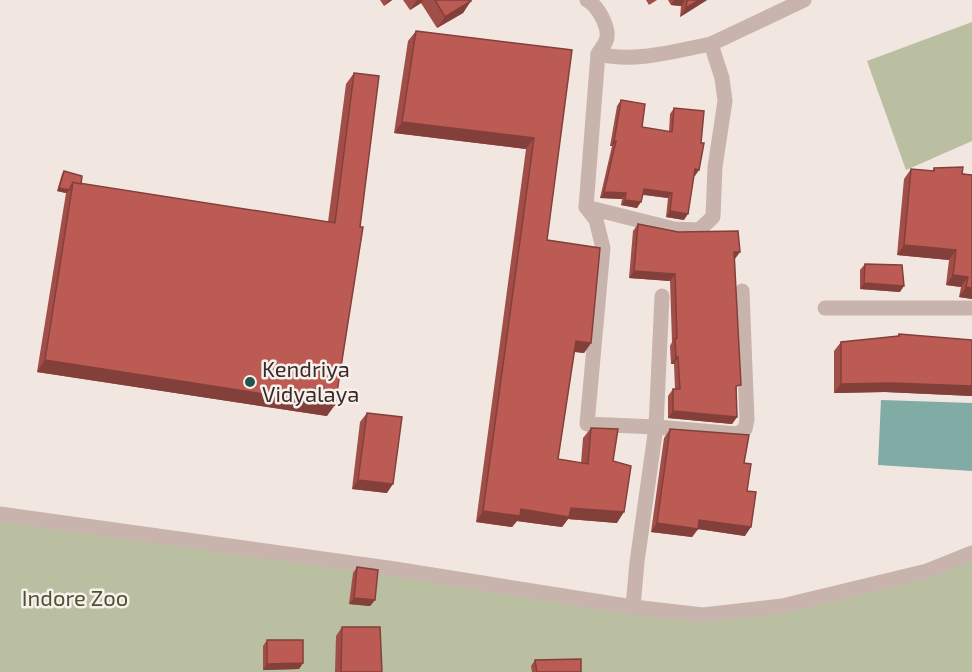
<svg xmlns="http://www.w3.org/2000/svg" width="972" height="672" viewBox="0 0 972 672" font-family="'Exo 2',sans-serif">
  <rect width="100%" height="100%" fill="#f1e6e0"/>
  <g fill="#babfa1">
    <polygon points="972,22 972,141 906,170 867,61"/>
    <polygon points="0,511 703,615 782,606 972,553 972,672 0,672"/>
  </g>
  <polygon fill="#81aba5" points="881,400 972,403 972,471 878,465"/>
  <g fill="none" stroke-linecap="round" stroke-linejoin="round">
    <g stroke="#c8b4ac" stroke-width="15">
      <path d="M587,0c11,6 24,29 19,41 -2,5 -6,9 -8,13l-12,153 10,13 7,28 -16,176 69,3 81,7 8,-5 2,-9 -5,-129"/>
      <path d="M598,54c38,9 76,-3 113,-10"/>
      <polyline points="586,207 674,229 699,230 713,217 715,167 725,101 722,78 711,44 804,0"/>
      <polyline points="825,308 972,308"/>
      <polyline points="0,514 395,569 633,607 703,615 782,606 927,571 972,553"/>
      <polyline points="633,607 637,562 656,427 662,296"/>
    </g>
  </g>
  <g fill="#a14e48">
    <polygon points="380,0 392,0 384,6"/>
    <polygon points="403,0 471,0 463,13 437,28 421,3 410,10"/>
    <polygon points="646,0 657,0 649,5"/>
    <polygon points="668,0 707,0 680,17 681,6 671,5"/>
    <polygon points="416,31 572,50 547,240 591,343 584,353 574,352 558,459 581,463 583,438 591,428 613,461 617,523 568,519 562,527 517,521 512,527 476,522 526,149 394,133 408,41"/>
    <polygon points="354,73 327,416 37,372 66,193 57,191 62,174 64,171 81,184 328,222 346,84"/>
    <polygon points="621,100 642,127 669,132 670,114 674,108 695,176 694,175 684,220 666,217 668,198 643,195 637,208 621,205 622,199 600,198 612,146 610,146 617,106"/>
    <polygon points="934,168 972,175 972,299 959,297 961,287 946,285 949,260 897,255 904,179 911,169 932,171"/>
    <polygon points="638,224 735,259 737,417 732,424 668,418 668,396 673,389 675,389 674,364 671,364 670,346 672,342 670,281 629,278 633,231"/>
    <polygon points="865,264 900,292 860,289 860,270"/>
    <polygon points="899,334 972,340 972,396 885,392 834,393 834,351 841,342 897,336"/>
    <polygon points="367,413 387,493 352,489 360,422"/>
    <polygon points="670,429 744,463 747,491 745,536 698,529 692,537 651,532 664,438"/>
    <polygon points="357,567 375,600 370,606 349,604 353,573"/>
    <polygon points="342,627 382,672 335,672 336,636"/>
    <polygon points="267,640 303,663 299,669 263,670 263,646"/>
    <polygon points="535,660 581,672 532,672 531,666"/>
  </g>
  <g fill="#83403b">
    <polygon points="389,0 392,0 384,6"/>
    <polygon points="417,0 423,0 421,3 410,10"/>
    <polygon points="674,0 685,0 681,6 671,5"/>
    <polygon points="699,0 707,0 680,17 686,8"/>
    <polygon points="471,1 463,13 437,28 445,17"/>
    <polygon points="402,122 534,138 526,149 394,133"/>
    <polygon points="614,141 616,141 612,146 610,146"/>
    <polygon points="695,169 699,170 695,176 691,175"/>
    <polygon points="59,188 69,190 66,193 57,191"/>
    <polygon points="644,189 672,193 668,198 640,194"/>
    <polygon points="604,192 626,193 622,199 600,198"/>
    <polygon points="625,200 641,202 637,208 621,205"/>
    <polygon points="670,211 688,214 684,220 666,217"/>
    <polygon points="904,245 956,250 949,260 897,255"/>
    <polygon points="734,252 740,252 735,259"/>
    <polygon points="634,271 675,274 670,281 629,278"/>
    <polygon points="953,275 968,277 961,287 946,285"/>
    <polygon points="864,283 904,286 900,292 860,289"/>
    <polygon points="966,287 972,288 972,299 959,297"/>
    <polygon points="576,341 591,343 584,353 569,351"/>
    <polygon points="676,357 678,357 674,364 671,364"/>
    <polygon points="45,360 335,405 327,416 37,372"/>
    <polygon points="891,383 972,386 972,396 885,392 834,393 841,384"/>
    <polygon points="673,411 737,417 732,424 668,418"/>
    <polygon points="358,480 393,484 387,493 352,489"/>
    <polygon points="571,508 624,512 617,523 568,519 562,527 517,521 512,527 476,522 483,511"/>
    <polygon points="699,520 751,527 745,536 698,529 692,537 651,532 657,523"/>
    <polygon points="354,598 375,600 370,606 349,604"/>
    <polygon points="303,663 299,669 263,670 267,664"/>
  </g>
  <g fill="#bb5b54" stroke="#83403b" stroke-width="1.5">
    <polygon points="435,0 471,0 471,1 445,17"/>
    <polygon points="687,0 699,0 686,8"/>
    <polygon points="416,31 572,50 547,240 600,248 591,343 576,341 558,459 588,464 591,428 618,429 613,461 631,466 624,512 571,508 569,517 521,509 520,516 483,511 534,138 402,122"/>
    <polygon points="354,73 379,76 360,227 363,227 335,405 45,360 73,182 335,223"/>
    <polygon points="621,100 645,104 642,127 672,132 674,108 704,111 701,143 704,143 699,170 695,169 688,214 670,211 672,193 644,189 641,202 625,200 626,193 604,192 616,141 614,141"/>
    <polygon points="963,167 962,174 972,175 972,288 966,287 968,277 953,275 956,250 904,245 911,169 934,171 934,168"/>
    <polygon points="64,171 82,176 81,184 73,182 69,190 59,188"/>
    <polygon points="638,224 678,232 738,231 740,252 734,252 741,385 736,386 737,417 673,411 673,389 680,389 678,357 676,357 675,339 677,338 675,274 634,271"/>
    <polygon points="865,264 902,265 904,286 864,283"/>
    <polygon points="899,334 972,340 972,386 891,383 841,384 841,342 899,336"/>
    <polygon points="367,413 402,417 393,484 358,480"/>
    <polygon points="670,429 749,435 744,463 751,464 747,491 756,492 751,527 699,520 698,529 657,523"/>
    <polygon points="357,567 378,570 375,600 354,598"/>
    <polygon points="342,627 380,627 382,672 341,672"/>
    <polygon points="267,640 303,640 303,663 267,664"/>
    <polygon points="581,659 581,672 537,672 535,660"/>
  </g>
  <circle fill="#24544f" stroke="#f9f0ec" stroke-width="2" cx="250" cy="382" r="6"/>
  <g text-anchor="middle" stroke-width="5" stroke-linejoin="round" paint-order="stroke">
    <g font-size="22" fill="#372c2a" stroke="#f9f0ec" text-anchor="start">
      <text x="262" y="377">Kendriya<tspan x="262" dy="25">Vidyalaya</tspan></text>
    </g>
    <g font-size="22" fill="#4c5330" stroke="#f9f0ec">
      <text x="75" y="606">Indore Zoo</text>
    </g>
  </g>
</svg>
